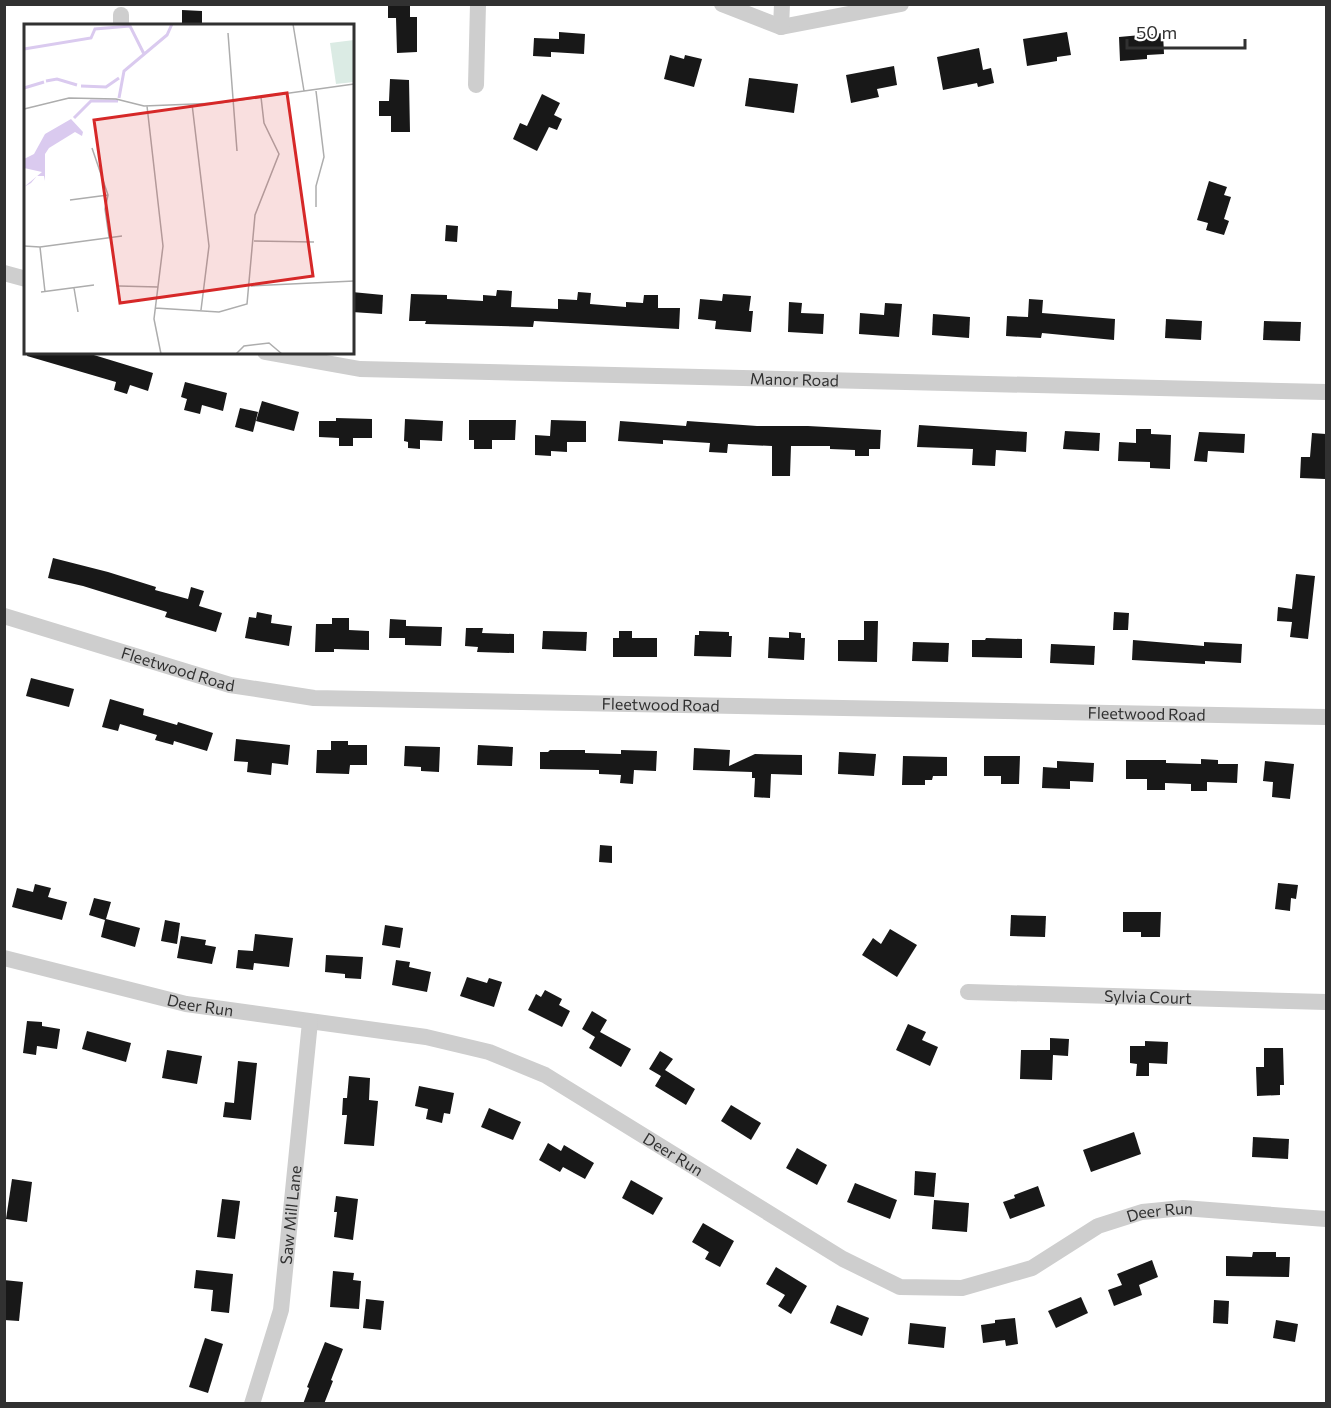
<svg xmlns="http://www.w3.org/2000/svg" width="1331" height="1408" viewBox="0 0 1331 1408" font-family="Commissioner,sans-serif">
  <rect width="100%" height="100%" fill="#fff"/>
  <g fill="#181818">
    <polygon points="388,4 410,4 410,17 417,17 417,52 397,53 396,18 388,18"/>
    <polygon points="182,10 202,11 202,26 182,26"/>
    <polygon points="559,32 585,34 584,54 551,52 551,57 533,56 534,38 559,39"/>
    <polygon points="1067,32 1071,55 1057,57 1057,61 1027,66 1023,39"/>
    <polygon points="1163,33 1164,54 1147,55 1147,59 1120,61 1119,37"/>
    <polygon points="979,48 983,70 991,68 994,83 978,87 977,83 943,90 937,57"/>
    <polygon points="670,55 684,59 685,55 702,59 694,87 664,79"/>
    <polygon points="894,66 897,85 877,89 879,97 851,103 846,75"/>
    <polygon points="749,78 798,84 794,113 745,106"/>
    <polygon points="390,79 409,80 410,132 391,132 391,116 379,116 379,101 389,101"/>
    <polygon points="542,94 560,103 554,115 562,119 557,130 549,127 537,151 513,139 520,123 527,126"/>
    <polygon points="1209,181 1227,187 1224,195 1231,197 1224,219 1229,221 1224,235 1206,230 1208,223 1197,220"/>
    <polygon points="446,225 458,226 457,242 445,241"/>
    <polygon points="497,290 512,291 511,307 558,309 558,299 577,300 578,292 591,293 590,304 626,307 626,302 643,303 644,295 658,295 658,308 680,308 679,329 534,321 533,327 425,324 426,321 409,321 411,294 447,295 447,299 483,301 483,295 496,296"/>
    <polygon points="352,292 383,295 382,314 352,312"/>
    <polygon points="723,294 751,296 749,311 753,311 751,332 715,329 716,321 698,319 700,299 722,301"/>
    <polygon points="1029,299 1043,300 1042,313 1115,319 1114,340 1042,333 1041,338 1006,336 1007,316 1028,317"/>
    <polygon points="789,302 802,303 801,313 824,314 823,334 788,332"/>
    <polygon points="885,303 902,304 899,337 859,334 860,313 884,315"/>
    <polygon points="933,314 970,317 969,338 932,335"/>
    <polygon points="1166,319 1202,321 1201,340 1165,338"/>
    <polygon points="1264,321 1301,322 1300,341 1263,340"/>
    <polygon points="28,352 84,352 153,373 148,391 130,385 127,394 114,390 116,382 27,356"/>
    <polygon points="185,382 227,393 223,411 202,405 200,414 184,410 187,399 181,397"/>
    <polygon points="262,401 299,412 294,431 256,421"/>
    <polygon points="240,408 258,412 253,432 235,427"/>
    <polygon points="336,418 372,419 372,438 353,438 353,446 339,446 339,438 319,437 319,421 336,421"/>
    <polygon points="405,419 443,421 442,441 420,440 420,449 408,448 408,442 404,441"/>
    <polygon points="469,420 516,420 515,440 492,440 492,449 474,449 474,440 469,440"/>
    <polygon points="551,420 586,421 586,442 567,442 567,452 551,451 551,456 535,455 535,435 550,436"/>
    <polygon points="620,421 686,426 687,421 757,426 808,426 881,430 880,449 869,449 869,456 855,456 855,450 830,449 830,446 791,446 790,476 772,476 772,446 728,444 727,453 709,452 710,443 663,440 663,444 618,441"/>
    <polygon points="919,425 1027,432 1026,452 996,450 995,466 972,465 973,449 917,447"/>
    <polygon points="1136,429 1151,429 1151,434 1171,435 1170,469 1150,468 1150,462 1118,461 1119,442 1136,443"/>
    <polygon points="1065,431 1100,433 1099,451 1063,449"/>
    <polygon points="1199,432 1245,434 1244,453 1208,451 1207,462 1194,461"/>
    <polygon points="1312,433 1326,434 1325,479 1300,478 1301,457 1310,457"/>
    <polygon points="53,558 108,572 156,587 155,590 188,599 191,587 204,591 199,606 222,613 216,632 165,617 167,612 83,586 48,578"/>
    <polygon points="1296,574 1315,576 1308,639 1290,637 1292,622 1277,621 1278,607 1292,609"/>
    <polygon points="257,612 272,615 271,623 292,626 289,646 245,638 249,617 256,618"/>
    <polygon points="1114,612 1129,613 1128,630 1113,630"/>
    <polygon points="332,618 349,618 349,630 369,631 369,650 334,649 334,652 315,652 316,624 332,624"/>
    <polygon points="390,619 406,620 406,626 442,627 441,646 405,645 405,638 389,638"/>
    <polygon points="864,621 878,621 877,662 838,661 838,640 864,640"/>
    <polygon points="466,628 483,628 482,633 514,634 514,653 477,652 478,647 465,646"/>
    <polygon points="543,631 587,632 586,651 542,649"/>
    <polygon points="619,631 632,631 632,638 657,638 657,657 613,657 613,638 619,638"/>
    <polygon points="699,631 729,632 729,636 732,636 731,657 694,656 695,635 699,635"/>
    <polygon points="789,632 801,633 801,638 805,638 804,660 768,658 769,637 789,638"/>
    <polygon points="986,638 1022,639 1022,658 972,657 972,640 985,640"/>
    <polygon points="1133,640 1204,646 1204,642 1242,644 1241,663 1205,661 1205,664 1132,660"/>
    <polygon points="913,642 949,643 948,662 912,661"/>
    <polygon points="1051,644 1095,646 1094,665 1050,663"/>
    <polygon points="31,678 74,689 69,707 26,696"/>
    <polygon points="110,699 144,709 143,715 177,725 178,722 213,733 207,751 174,741 173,745 155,740 157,735 120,724 118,731 102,727"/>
    <polygon points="236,739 290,745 288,765 272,763 271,775 247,772 248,762 234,761"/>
    <polygon points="331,741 348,741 348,745 367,745 367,765 350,765 349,774 316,773 317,750 331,750"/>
    <polygon points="478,745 513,747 512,766 477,765"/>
    <polygon points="405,746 440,747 439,772 421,771 421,767 404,766"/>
    <polygon points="694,748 730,750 729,766 755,754 802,755 802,775 771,774 770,798 754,797 755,778 752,778 752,772 693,770"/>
    <polygon points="550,750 585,750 585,753 621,754 621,750 657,751 656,771 634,770 633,784 620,783 621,775 599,774 599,770 540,769 540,752 548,752"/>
    <polygon points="839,752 876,754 874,776 838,774"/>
    <polygon points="903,756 947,757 947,776 933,776 932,780 925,780 925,785 902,785"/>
    <polygon points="984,756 1020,756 1019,784 1001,784 1001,776 984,776"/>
    <polygon points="1201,759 1218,760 1218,764 1238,764 1237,783 1207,782 1207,791 1191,791 1191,784 1165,783 1165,790 1147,790 1147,779 1126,779 1126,760 1166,760 1166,763 1201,764"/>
    <polygon points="1057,761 1094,763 1093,782 1070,781 1070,789 1042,788 1043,767 1057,768"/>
    <polygon points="1265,761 1294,764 1290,799 1272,797 1273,782 1263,781"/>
    <polygon points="600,845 612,846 612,863 599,862"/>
    <polygon points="1278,883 1298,885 1296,899 1291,898 1290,911 1275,909"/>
    <polygon points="35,884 51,888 48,897 67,902 62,920 12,907 17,888 33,892"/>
    <polygon points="94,898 111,902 106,919 140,928 135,947 101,937 105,920 89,915"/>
    <polygon points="1123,912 1161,912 1160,937 1141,937 1141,932 1123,932"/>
    <polygon points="1011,915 1046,916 1045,937 1010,936"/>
    <polygon points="165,920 180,923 177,944 161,941"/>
    <polygon points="385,925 403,928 400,948 382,945"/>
    <polygon points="890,929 917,945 897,977 862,955 873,938 881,944"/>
    <polygon points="255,934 293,938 289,967 254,963 253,970 236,968 238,950 253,951"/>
    <polygon points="181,936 206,940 205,945 216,947 212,964 177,958"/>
    <polygon points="326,955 363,957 361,979 345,978 345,974 325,972"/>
    <polygon points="396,960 410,962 409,967 431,972 427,992 392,985"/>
    <polygon points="467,977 487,983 489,978 502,982 494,1007 460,996"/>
    <polygon points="545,990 562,999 559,1005 570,1011 562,1027 528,1010 536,994 541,997"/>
    <polygon points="592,1011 607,1020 600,1032 631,1049 621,1067 589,1048 595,1037 582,1029"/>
    <polygon points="27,1021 42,1022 42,1026 60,1029 57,1049 37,1046 36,1055 23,1053"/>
    <polygon points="908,1024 926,1032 922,1040 938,1047 930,1066 896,1050"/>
    <polygon points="87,1031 131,1043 126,1062 82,1049"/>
    <polygon points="1050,1038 1069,1039 1068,1056 1053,1055 1052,1080 1020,1079 1021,1050 1050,1050"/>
    <polygon points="1145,1041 1168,1042 1167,1064 1149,1063 1149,1076 1136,1076 1137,1064 1130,1063 1130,1046 1145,1046"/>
    <polygon points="1264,1048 1283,1048 1284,1085 1280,1085 1280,1095 1257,1096 1256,1067 1264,1067"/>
    <polygon points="167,1050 202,1056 197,1084 162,1078"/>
    <polygon points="660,1051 673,1059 665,1070 695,1089 686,1105 655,1086 661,1076 649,1069"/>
    <polygon points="238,1061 257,1063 251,1120 223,1117 225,1102 234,1103"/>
    <polygon points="349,1076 370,1078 369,1100 378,1101 374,1146 344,1144 347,1115 342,1115 343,1098 347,1098"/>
    <polygon points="419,1086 454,1093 450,1114 444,1113 442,1123 426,1119 428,1109 415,1106"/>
    <polygon points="731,1105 761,1123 751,1140 721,1121"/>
    <polygon points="489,1108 521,1122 513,1140 481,1127"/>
    <polygon points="1134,1132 1141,1154 1091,1172 1083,1150"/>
    <polygon points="1253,1137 1289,1139 1288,1159 1252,1157"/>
    <polygon points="548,1143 561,1151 564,1145 594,1163 585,1179 563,1167 560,1172 539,1160"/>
    <polygon points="797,1148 827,1165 817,1185 786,1168"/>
    <polygon points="915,1171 936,1173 934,1197 914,1195"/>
    <polygon points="12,1179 32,1182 27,1222 6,1219"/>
    <polygon points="631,1180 663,1198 653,1215 622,1198"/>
    <polygon points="855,1183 897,1200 890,1219 847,1202"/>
    <polygon points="1038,1186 1045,1206 1010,1219 1003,1202 1015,1198 1014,1195"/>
    <polygon points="336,1196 358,1199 353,1240 334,1237 337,1212 334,1212"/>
    <polygon points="222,1199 240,1201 235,1239 217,1237"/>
    <polygon points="934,1200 969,1203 967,1232 932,1229"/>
    <polygon points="703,1223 734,1241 720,1267 705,1259 709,1252 692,1242"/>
    <polygon points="1253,1252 1276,1252 1276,1257 1290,1257 1289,1277 1226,1276 1226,1256 1252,1257"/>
    <polygon points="1152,1260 1158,1277 1139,1285 1142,1295 1114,1306 1108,1290 1122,1285 1117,1274"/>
    <polygon points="776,1267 807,1286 791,1314 778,1306 785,1295 766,1284"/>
    <polygon points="196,1270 233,1274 229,1313 211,1311 213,1290 194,1288"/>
    <polygon points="333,1271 354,1273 353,1280 361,1281 359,1309 330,1307"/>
    <polygon points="4,1280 23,1282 19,1321 4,1320"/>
    <polygon points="1081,1297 1088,1313 1056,1328 1048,1311"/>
    <polygon points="366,1299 384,1301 381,1330 363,1328"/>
    <polygon points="1214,1300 1229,1301 1228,1324 1213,1323"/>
    <polygon points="837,1305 869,1318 862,1336 830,1323"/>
    <polygon points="1015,1318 1018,1344 1006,1346 1005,1340 983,1343 981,1325 995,1323 995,1320"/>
    <polygon points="1276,1320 1298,1324 1295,1342 1273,1338"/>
    <polygon points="910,1323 946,1327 944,1348 908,1344"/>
    <polygon points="205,1338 223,1344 208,1393 189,1387"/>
    <polygon points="325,1342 343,1349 331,1380 333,1381 324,1404 303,1404 309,1388 307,1387"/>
  </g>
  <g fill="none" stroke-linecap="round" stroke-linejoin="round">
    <g stroke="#cecece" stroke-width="16">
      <polyline points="722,4 781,27 901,4"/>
      <polyline points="121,15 121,26"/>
      <polyline points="781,27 782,4"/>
      <polyline points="476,85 478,4"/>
      <polyline points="4,273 26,279"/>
      <path id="s1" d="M265,352l95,17 966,23"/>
      <path id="s2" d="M4,616l226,69 84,13 1012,19"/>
      <path id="s3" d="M4,958l182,46 240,33 63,15 56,23 298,184 57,28 62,1 70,-20 66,-42 44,-14 41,-4 143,11"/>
      <path id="s4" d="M968,992l358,10"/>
      <path id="s5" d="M252,1404l29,-94 29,-288"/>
    </g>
  </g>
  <g text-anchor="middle" stroke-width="6" stroke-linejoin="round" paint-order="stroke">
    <g font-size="16" fill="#313131" stroke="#fff">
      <text dy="6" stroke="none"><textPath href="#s1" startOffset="531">Manor Road</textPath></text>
      <text dy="6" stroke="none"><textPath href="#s2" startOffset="182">Fleetwood Road</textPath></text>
      <text dy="6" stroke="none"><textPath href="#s2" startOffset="668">Fleetwood Road</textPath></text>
      <text dy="6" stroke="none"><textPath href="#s2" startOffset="1154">Fleetwood Road</textPath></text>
      <text dy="6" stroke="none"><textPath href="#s4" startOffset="180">Sylvia Court</textPath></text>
      <text dy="6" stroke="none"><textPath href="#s3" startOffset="202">Deer Run</textPath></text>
      <text dy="6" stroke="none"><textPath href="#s3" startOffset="706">Deer Run</textPath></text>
      <text dy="6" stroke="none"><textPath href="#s3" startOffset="1246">Deer Run</textPath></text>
      <text dy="6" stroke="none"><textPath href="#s5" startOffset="194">Saw Mill Lane</textPath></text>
    </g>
  </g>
  <g transform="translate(24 24)">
    <rect width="330" height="330" fill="#fff"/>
    <path d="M330,16v42l-18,2 -6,-41z" fill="#dbebe4"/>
    <path d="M47,95l12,13 -1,4 -7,-4 -26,16 -4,6v27l-1,-5h-7l-6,7 -7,4 18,-15 -18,-4v-9l10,-5 11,-20z" fill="#dacaef"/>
    <path fill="none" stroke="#dacaef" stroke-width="3" d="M0,25l67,-11 4,-9 35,-3 14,28M22,57l11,-2 20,6M57,62l25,1 13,-9M0,64l20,-6M95,74l5,-27 43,-36 5,-11M50,94l17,-17h27"/>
    <path fill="none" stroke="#adadad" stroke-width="1.5" d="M269,0l11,67M204,9l9,118M292,67l8,66 -8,29v21M168,80l17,142 -8,64M123,82l16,140 -9,73 7,35M0,85l45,-11 47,1 28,7 75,-3 135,-19M68,124l16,47 -3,14 4,28M46,176l38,-5M230,217l60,1M0,222l16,1 82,-11M16,223l5,45M95,262l39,1M227,262l103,-5M50,264l4,24M17,268l53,-7M131,284l64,4 28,-8 8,-89 24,-61 -15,-31 -3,-26M212,330l8,-8 25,-3 13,11"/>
    <path fill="#d62828" fill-opacity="0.15" stroke="#d62828" stroke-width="3" d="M263,69l26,183 -193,27 -26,-183z"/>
    <rect width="330" height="330" fill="none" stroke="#313131" stroke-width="3"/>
  </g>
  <rect width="1331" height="1408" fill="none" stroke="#313131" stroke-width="12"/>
  <path d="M1127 39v9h118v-9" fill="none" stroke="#313131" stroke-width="3"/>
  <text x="1136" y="39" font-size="18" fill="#313131" stroke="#ffffff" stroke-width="4.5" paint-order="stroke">50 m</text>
</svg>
